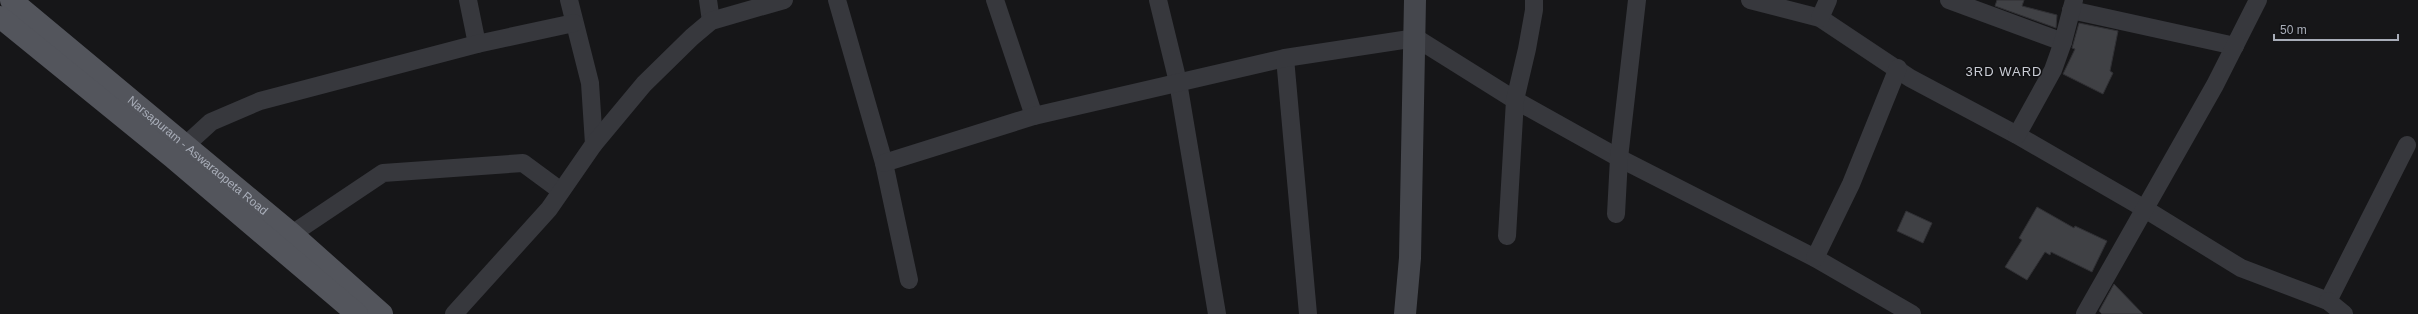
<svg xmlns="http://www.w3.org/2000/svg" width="2418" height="314" viewBox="0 0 2418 314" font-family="Helvetica,sans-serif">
  <rect width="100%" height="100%" fill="#161618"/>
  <g fill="#404145" stroke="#303034">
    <polygon points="1997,0 2024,0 2022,6 2057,15 2056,28 1995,6"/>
    <polygon points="2079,23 2118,31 2110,71 2113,73 2103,94 2063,74 2075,49 2072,48"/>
    <polygon points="2037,207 2074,228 2075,226 2107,241 2092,272 2051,252 2050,255 2045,252 2027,280 2005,267 2022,240 2019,238"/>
    <polygon points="1906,211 1932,223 1923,243 1897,231"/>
    <polygon points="2114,284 2143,314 2102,314 2099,311"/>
  </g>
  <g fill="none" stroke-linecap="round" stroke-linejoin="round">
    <g stroke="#37383d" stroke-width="18">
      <polyline points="468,0 477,44"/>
      <polyline points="569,0 590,83 594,144"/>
      <polyline points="708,0 711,21"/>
      <polyline points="837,0 884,163 909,280"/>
      <polyline points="995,0 1034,116"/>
      <polyline points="1158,0 1178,82 1217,314"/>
      <polyline points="1750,0 1820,18 1910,78 2017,135 2145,209 2241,268 2328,301 2407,145"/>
      <polyline points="1949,0 2063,42"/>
      <polyline points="2071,10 2235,46"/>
      <polyline points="1820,18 1828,0"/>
      <polyline points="1285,58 1308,314"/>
      <polyline points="2017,135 2053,70 2063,42 2074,0"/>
      <polyline points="176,154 211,122 260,101 477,44 574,23"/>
      <polyline points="884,163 1034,116 1285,58 1416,38 1515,100 1619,158 1815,258 1912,314"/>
      <polyline points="1616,214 1619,158 1637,0"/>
      <polyline points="292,234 383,173 523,163 561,191"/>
      <polyline points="1507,236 1515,100 1527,49 1534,10 1534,0"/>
      <polyline points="1815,258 1851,184 1898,68"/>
      <polyline points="2328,301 2344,314"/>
      <polyline points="454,314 549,209 594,144 644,84 692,37 711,21 784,0"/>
      <polyline points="2085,314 2215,85 2258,0"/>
    </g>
    <polyline stroke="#45474d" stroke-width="22" points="1405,314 1410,258 1415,0"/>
    <g stroke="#53555c" stroke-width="22">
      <path id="s1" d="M11,0l281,234 90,80"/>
      <polyline points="0,17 172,157 357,314"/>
    </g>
  </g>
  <g text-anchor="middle" stroke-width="3" stroke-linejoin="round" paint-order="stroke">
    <g font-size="12" fill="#a8adb8" stroke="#111113">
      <text dy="4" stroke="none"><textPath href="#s1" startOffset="243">Narsapuram - Aswaraopeta Road</textPath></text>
    </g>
    <g font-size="13" letter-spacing="1" fill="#c9ccd4" stroke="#111113">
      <text x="2004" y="76">3RD WARD</text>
    </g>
  </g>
  <path d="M2274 34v6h124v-6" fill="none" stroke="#a8adb8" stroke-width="2"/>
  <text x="2280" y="34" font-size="12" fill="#a8adb8" stroke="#111113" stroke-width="3" paint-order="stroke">50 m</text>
</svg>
